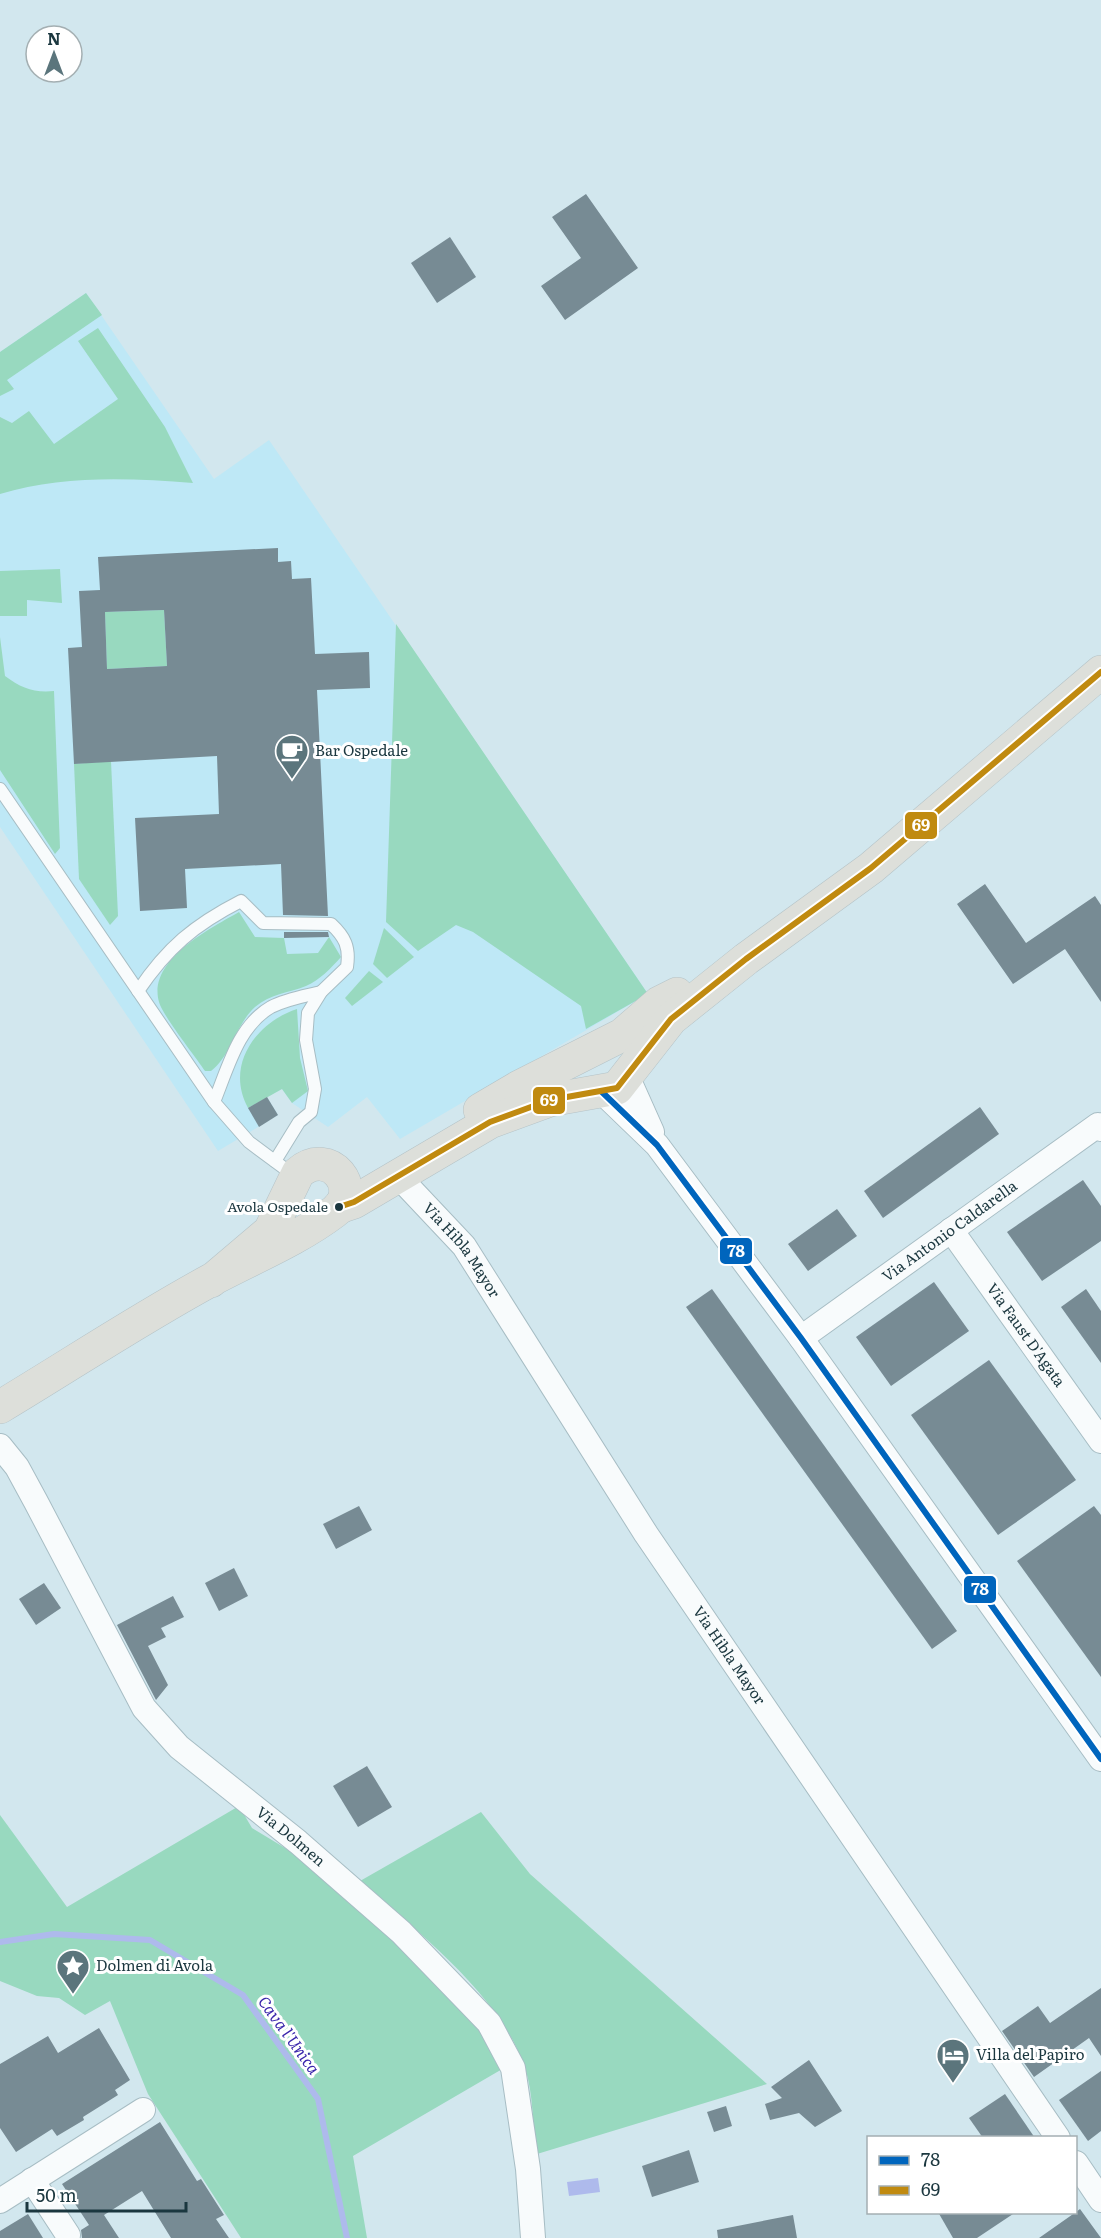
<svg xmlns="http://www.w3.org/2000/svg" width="1101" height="2238" viewBox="0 0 1101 2238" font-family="Literata,serif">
  <rect width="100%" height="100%" fill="#d2e7ee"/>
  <polygon fill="#bee8f6" points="86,293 214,479 269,440 648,994 400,1139 367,1097 328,1127 292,1103 282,1089 267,1097 278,1115 218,1151 0,827 0,352"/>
  <g fill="#98d9bf">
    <polygon points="86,293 102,315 7,380 14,389 0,396 0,352"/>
    <path d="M98,328l67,99 28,56c-64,-5 -131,-8 -193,11v-77l12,6 17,-12 25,33 64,-45 -40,-58z"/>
    <polygon points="60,569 62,603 27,600 27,616 0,616 0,571"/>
    <polygon points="164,610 167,666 107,669 105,612"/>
    <polygon points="396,624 648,994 586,1029 581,1006 473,932 456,925 418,951 386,922"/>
    <path d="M0,637l5,39c16,12 29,17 49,15l6,157 -5,6 -55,-84z"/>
    <polygon points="111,761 118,916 110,925 79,879 74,764"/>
    <path d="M239,912l16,25 29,1 3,16 31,-1 11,-16 12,20c-10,11 -21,23 -35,29 -18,7 -36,8 -51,21 -19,17 -24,49 -44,64h-6c-10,-15 -42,-55 -46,-69 -12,-42 52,-74 80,-90z"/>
    <polygon points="384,928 414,957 387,978 373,964"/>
    <polygon points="369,971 383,982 352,1006 345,998"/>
    <path d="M297,1009l3,49 8,33 -16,12 -10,-14 -34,19c-23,-42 7,-85 49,-99z"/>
    <polygon points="239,1806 252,1828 300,1857 348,1896 481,2022 504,2068 353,2156 367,2238 241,2238 148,2094 110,2001 85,2015 59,1998 37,1996 0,1981 0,1815 67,1907"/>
    <path d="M481,1812l49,62 237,210 -230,70c-5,-28 -3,-59 -12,-86 -25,-74 -109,-137 -165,-187z"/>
  </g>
  <polygon fill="#aebaec" points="598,2178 600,2192 569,2196 567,2182"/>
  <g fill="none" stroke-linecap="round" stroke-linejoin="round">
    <polyline stroke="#aebaec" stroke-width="6" points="0,1942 54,1934 150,1940 243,1995 318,2099 347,2238"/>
  </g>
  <g fill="#778b94" fill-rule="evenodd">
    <polygon points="586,194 638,268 565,320 541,286 581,258 552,217"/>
    <polygon points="450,237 476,277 437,303 411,263"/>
    <path d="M278,548v14l13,-1 1,18 19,-1 4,76 54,-2 1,36 -53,2 11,226 -45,-1 -2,-51 -96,5 2,39 -47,3 -5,-93 84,-4 -2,-58 -143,8 -6,-116 14,-1 -3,-56 21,-1 -2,-33zM164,610l3,56 -60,3 -2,-57z"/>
    <polygon points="985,884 1026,943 1095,896 1101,905 1101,1002 1065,949 1013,984 957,904"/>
    <polygon points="284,932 328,932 329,937 284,938"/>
    <polygon points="267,1097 278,1115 259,1127 248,1108"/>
    <polygon points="980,1107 999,1134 883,1218 864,1191"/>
    <polygon points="1083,1180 1101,1206 1101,1241 1042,1281 1007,1232"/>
    <polygon points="837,1209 857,1236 808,1271 788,1244"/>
    <polygon points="934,1282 969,1331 891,1386 856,1337"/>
    <polygon points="712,1289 957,1631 932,1649 686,1307"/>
    <polygon points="1086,1289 1101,1311 1101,1363 1061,1307"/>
    <polygon points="989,1360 1076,1480 998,1535 911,1415"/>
    <polygon points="359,1506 372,1530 336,1549 323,1524"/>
    <polygon points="1094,1506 1101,1515 1101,1677 1017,1561"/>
    <polygon points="234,1568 248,1596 219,1611 205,1583"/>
    <polygon points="44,1583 61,1608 36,1625 19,1599"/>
    <polygon points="173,1596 184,1617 161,1628 166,1637 148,1646 168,1685 156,1700 117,1625"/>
    <polygon points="367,1766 392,1807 358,1827 333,1786"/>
    <polygon points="1101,1988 1101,2056 1089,2038 1034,2077 1002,2031 1038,2006 1050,2023"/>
    <polygon points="99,2028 130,2080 115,2090 118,2095 83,2117 84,2120 57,2136 52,2129 16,2152 0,2128 0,2064 48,2036 58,2053"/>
    <polygon points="809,2060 842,2111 815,2127 799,2113 770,2120 765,2104 782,2098 771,2087"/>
    <polygon points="1101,2071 1101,2131 1088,2141 1059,2100"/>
    <polygon points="1005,2094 1035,2138 983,2138 969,2118"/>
    <polygon points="726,2106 732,2126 714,2132 707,2112"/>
    <polygon points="160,2122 197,2181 201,2179 224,2215 216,2219 229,2238 171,2238 142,2191 104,2215 119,2238 82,2238 81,2230 89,2225 62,2184"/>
    <polygon points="689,2150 699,2182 652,2197 642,2166"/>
    <polygon points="1080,2209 1101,2238 1039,2238 1076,2212"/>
    <polygon points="938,2212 1016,2212 977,2238 953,2238"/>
    <polygon points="28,2214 43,2238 0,2238 0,2231"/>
    <polygon points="793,2215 797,2238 718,2238 717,2230"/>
  </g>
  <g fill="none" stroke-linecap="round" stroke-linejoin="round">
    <g stroke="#a7bdc4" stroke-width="14">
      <g id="service">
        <polyline points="0,789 214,1102 249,1142 284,1168 292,1179"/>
        <path d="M138,991c29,-43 56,-66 103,-90l22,22 68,1c14,13 19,23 16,43l-26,25 -13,21 -2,27 9,49 -4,23 -12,10 -24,39"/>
        <path d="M214,1102c14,-34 24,-76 57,-95 15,-8 34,-11 50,-15"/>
      </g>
    </g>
    <g stroke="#a7bdc4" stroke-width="26">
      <g id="minor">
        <polyline points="627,1076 652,1132"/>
        <polyline points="602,1092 657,1145 801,1338 1101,1759"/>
        <path id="s1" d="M398,1176l66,70 182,288 412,604"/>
        <path id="s2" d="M951,1230l150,211"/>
        <path id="s3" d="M801,1338l297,-213 3,4"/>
        <path id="s4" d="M0,1446l17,21 19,35 108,206 35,39 119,95 103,90 88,91 24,45 15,101 5,69"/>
        <polyline points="1076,2163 1101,2200"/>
        <polyline points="32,2180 68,2235"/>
        <polyline points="0,2201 143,2110"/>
      </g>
    </g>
    <g stroke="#b5c3c7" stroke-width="34">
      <g id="primary">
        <polyline points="480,1110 519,1087 622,1035 659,1003 677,994"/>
        <polyline points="339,1207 354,1202 490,1122 550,1100 617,1088 671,1019 746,959 871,868 1101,672"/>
        <path d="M0,1407c70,-42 139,-88 211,-127 41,-22 86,-40 123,-68 30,-22 -4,-67 -36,-39l-28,58 -59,50"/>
      </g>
    </g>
    <use href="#service" stroke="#f8fbfc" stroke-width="12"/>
    <use href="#minor" stroke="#f8fbfc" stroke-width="24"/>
    <use href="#primary" stroke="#dddfda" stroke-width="33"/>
    <g stroke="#fff" stroke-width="10">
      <polyline id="bus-1" points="602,1092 657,1145 801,1338 1101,1759"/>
    </g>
    <g stroke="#fff" stroke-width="10">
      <polyline id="bus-2" points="339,1207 354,1202 490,1122 550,1100 617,1088 671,1019 746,959 871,868 1101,672"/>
    </g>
    <use href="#bus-1" stroke="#0065bd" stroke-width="6"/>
    <use href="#bus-2" stroke="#c08a10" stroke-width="6"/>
  </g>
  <defs>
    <g id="cafe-pin" transform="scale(1.725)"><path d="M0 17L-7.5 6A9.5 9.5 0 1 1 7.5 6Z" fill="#5b757c" stroke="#fff"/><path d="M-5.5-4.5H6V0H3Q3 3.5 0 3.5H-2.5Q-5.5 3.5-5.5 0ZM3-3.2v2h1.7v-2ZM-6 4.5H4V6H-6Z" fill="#fff"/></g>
    <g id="sight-pin" transform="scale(1.725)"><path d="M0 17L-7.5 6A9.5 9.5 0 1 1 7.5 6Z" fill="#5b757c" stroke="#fff"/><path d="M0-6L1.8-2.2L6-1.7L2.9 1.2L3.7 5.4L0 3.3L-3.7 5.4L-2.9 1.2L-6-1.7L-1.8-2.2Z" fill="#fff"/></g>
    <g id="hotel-pin" transform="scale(1.725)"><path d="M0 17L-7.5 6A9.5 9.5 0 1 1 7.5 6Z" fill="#5b757c" stroke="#fff"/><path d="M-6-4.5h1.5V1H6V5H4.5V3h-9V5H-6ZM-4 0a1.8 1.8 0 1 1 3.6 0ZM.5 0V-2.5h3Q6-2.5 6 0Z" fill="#fff"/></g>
  </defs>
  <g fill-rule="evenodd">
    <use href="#cafe-pin" x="292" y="751"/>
    <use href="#sight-pin" x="73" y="1966"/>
    <use href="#hotel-pin" x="953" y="2055"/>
  </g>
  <circle fill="#1b373f" stroke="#fff" stroke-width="2" cx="339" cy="1207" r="5"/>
  <g text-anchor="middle" stroke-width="6" stroke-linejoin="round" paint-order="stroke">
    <g font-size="14" fill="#1b373f" stroke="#fff" text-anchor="end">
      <text x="328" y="1212">Avola Ospedale</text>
    </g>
    <g font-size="15" fill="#1b373f" stroke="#fff" text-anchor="start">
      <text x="315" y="756">Bar Ospedale</text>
      <text x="96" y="1971">Dolmen di Avola</text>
      <text x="976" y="2060">Villa del Papiro</text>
    </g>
    <g font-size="15" fill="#1b373f" stroke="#fff">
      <text dy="5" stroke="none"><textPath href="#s3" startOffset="183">Via Antonio Caldarella</textPath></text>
      <text dy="5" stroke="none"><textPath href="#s1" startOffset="98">Via Hibla Mayor</textPath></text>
      <text dy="5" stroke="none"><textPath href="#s2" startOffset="129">Via Faust D'Agata</textPath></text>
      <text dy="5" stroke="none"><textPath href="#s1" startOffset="584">Via Hibla Mayor</textPath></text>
      <text dy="5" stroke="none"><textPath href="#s4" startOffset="495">Via Dolmen</textPath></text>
    </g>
    <g font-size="16" font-style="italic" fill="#3b27ac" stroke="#fff">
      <text transform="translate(289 2035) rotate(54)" y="6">Cava l'Unica</text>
    </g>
  </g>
  <g stroke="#fff" stroke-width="2">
    <rect x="904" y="811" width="34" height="29" rx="6" fill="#c08a10"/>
    <rect x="532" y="1086" width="34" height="29" rx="6" fill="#c08a10"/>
    <rect x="719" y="1237" width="34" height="28" rx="6" fill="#0065bd"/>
    <rect x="963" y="1575" width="34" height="29" rx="6" fill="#0065bd"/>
  </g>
  <g font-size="16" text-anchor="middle" font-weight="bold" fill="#fff">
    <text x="921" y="831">69</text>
    <text x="549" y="1106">69</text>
    <text x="736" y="1257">78</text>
    <text x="980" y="1595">78</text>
  </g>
  <rect x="867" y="2136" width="210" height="78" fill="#ffffff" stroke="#a4afb2" stroke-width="1.5"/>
  <rect x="879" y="2156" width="30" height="9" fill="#0065bd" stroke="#a4afb2" stroke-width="1.5"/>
  <text x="921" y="2166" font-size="18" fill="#1b373f">78</text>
  <rect x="879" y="2186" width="30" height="9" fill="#c08a10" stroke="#a4afb2" stroke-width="1.5"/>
  <text x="921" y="2196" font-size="18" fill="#1b373f">69</text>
  <g transform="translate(54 54)"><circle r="28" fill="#ffffff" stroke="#a4afb2" stroke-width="1.5"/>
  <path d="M0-4.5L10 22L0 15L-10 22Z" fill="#5b757c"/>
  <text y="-9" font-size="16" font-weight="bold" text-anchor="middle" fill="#1b373f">N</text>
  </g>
  <path d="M27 2202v9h159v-9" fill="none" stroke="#1b373f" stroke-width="3"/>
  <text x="36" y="2202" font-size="18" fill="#1b373f" stroke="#ffffff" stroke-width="4.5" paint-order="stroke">50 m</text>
</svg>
